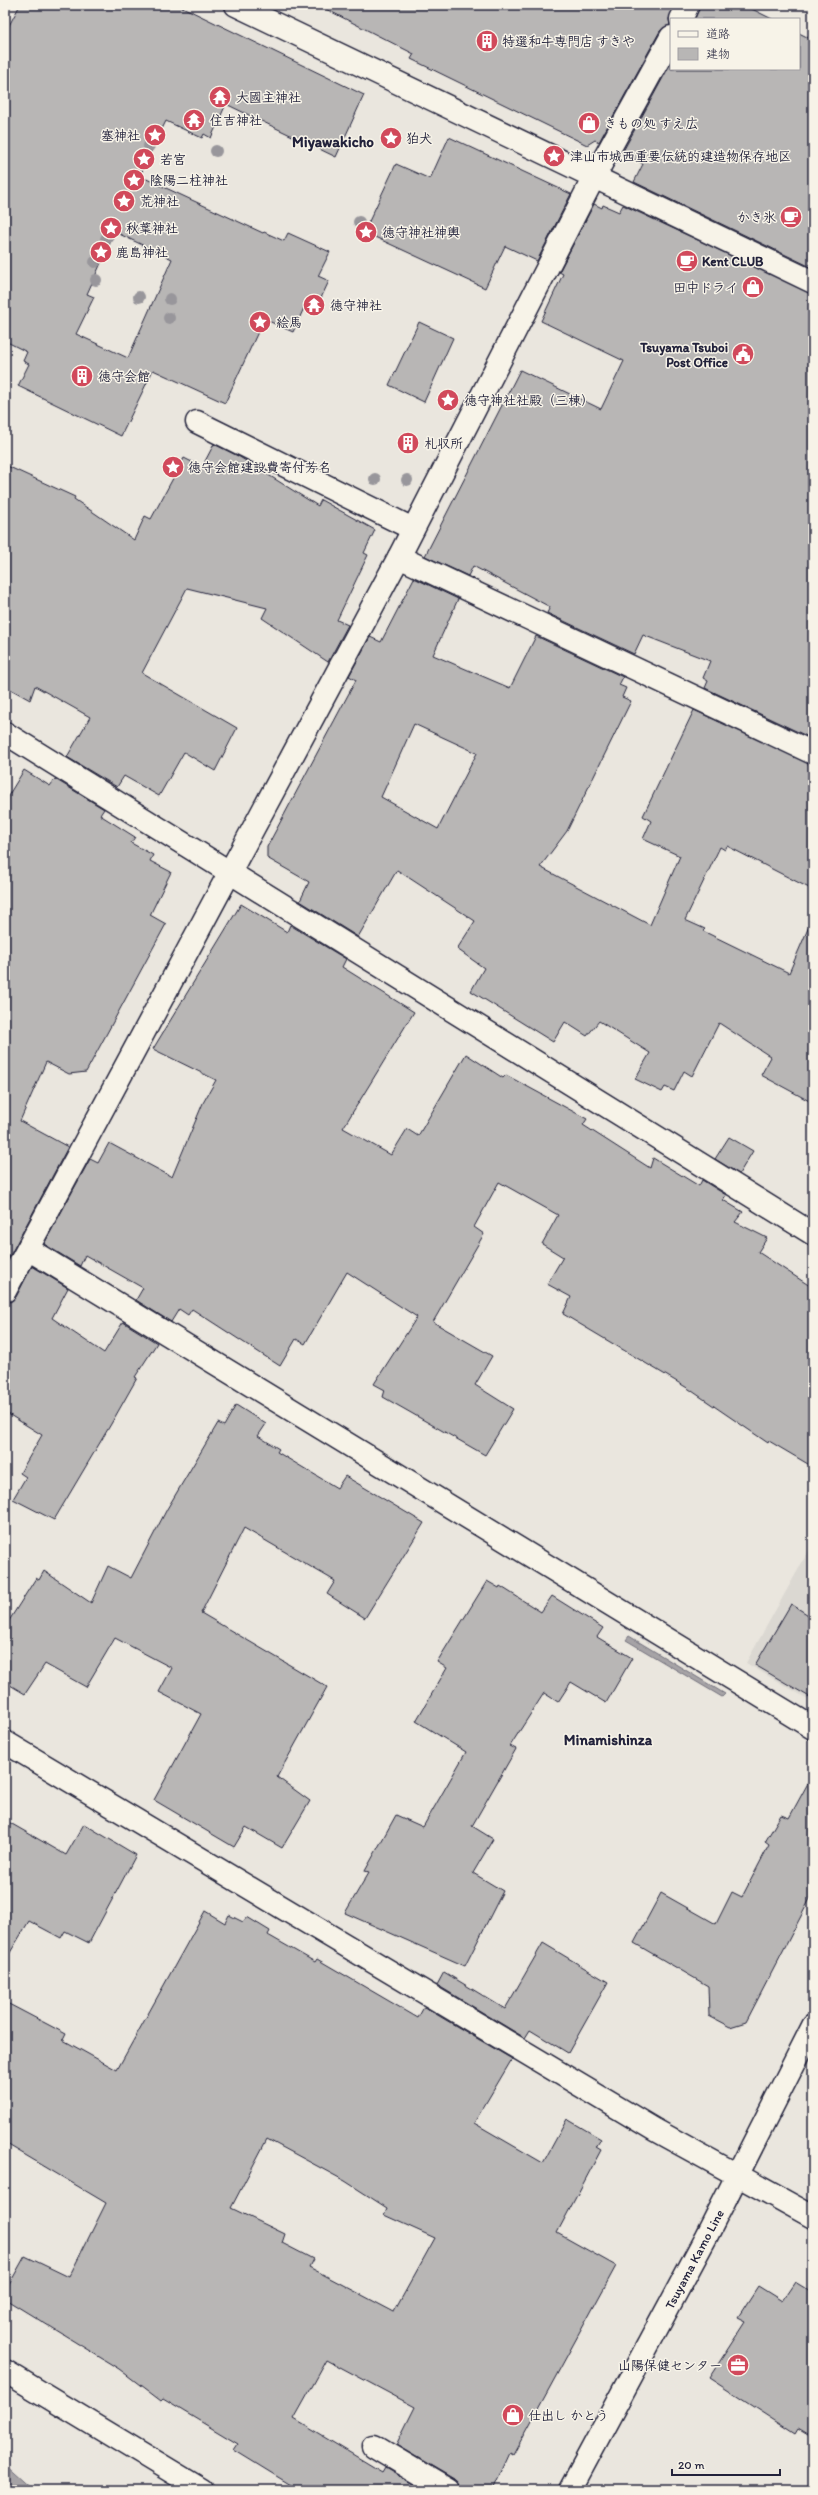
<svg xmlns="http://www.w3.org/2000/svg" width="818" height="2495" viewBox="0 0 818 2495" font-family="Itim,'Klee One',sans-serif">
  <rect width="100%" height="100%" fill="#eae6de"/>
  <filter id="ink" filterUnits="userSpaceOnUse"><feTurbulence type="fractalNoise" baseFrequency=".025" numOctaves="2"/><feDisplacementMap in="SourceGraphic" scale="8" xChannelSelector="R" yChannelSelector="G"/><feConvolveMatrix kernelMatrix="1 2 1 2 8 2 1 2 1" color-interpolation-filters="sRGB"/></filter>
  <g filter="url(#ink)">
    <polygon fill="#dbd8d2" points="813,1543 813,1702 746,1663"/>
    <g fill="#a6a3a6" stroke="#716f7b">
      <polygon points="629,1636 725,1694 722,1697 626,1640"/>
      <polygon points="5,2464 34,2490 5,2490"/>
    </g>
    <g fill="#b8b6b5" stroke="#22223b" fill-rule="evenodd">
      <path d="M20,5h158l186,90 -28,62 -110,-53 -15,34 -7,-4 -2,4 -36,-17 -12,24 -14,31 123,57 1,-1 20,9 4,-8 42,19 -12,24 11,5 -15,32 -10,-5 -11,24 -29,-13 -39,84 -72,-33 -32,66 -103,-50 11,-22 -6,-3 4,-9 -22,-11v-308zM115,232l57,27 -44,99 -52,-24 18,-37 -7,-3z"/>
      <polygon points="318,5 674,5 669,19 670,25 660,31 599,142 595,140 587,145 411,59 414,54"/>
      <polygon points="700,5 744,5 772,19 695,19"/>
      <polygon points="799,33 813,40 813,268 634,182 643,164 622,153 671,63 671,69 799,69"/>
      <polygon points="449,137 571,194 537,261 505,246 485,288 364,232 396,164 430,179"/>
      <polygon points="594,204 602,208 603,205 619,212 623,205 813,294 813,739 705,688 708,681 703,678 710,661 643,635 634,654 547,613 550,607 473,566 468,576 425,556 520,370 601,409 624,361 541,321 563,274 559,272"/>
      <polygon points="419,322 453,338 424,402 389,385"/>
      <polygon points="214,444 238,456 318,506 321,500 375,530 364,553 368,555 337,620 348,625 328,662 262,618 267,608 187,588 142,673 237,728 215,771 184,752 159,796 124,776 117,787 67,757 90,717 35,686 30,700 5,686 5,465 75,497 74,499 134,540 145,516 151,519 184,458 202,467"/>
      <path d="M414,578l44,21 -25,56 77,33 26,-52 87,41 -4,8 7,3 -4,9 9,4 -64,130 -27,36 110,58 30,-69 -37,-17 8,-18 -8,-5 51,-106 119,55v125l-86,-44 -2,4 -5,-3 -35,73 20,9 -2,2 86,42 24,-56v186l-52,-28 10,-18 -52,-34 -27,53 -8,-5 -10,20 -9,-4 -3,5 -27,-13 15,-26 -51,-32 -12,15 -22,-14 -12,20 -82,-51 13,-23 -27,-19 18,-28 -78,-51 -39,67 -58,-36 9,-19 -42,-24v-11l89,-167 -7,-4 21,-39 11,5zM414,724l63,29 -39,76 -57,-32z"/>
      <polygon points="24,770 50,786 55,779 104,809 100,815 135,837 131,843 153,855 150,861 171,872 150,915 166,924 86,1072 69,1074 46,1062 20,1121 68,1147 5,1265 5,801"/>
      <polygon points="241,904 287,932 290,925 346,959 342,967 414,1012 343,1128 391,1155 407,1129 418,1136 466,1054 503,1078 506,1075 587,1119 583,1125 650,1168 653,1158 699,1186 702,1180 726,1195 723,1200 743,1212 735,1222 767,1238 758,1252 813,1288 813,1467 769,1441 768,1443 689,1389 563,1314 571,1297 547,1284 563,1257 542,1244 558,1215 499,1182 474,1227 484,1234 433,1322 492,1356 475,1385 513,1409 485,1455 383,1397 385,1390 374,1384 417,1317 347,1272 305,1344 296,1339 280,1366 192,1309 188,1315 179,1309 171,1322 136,1300 143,1288 85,1255 80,1266 44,1244 90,1159 98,1163 109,1143 172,1177 203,1103 216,1080 153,1049"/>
      <polygon points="729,1137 753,1151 739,1174 715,1159"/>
      <polygon points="32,1266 68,1288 52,1318 104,1353 123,1322 157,1343 135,1377 137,1378 111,1424 54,1520 13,1499 26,1477 20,1473 42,1435 5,1412 5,1303 16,1297"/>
      <polygon points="236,1405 266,1424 258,1436 279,1449 277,1452 337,1488 345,1476 424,1523 365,1618 327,1594 335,1581 244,1528 201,1613 327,1687 277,1777 310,1801 282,1848 246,1827 234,1847 154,1800 201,1714 159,1692 172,1668 115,1638 86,1687 45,1664 25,1694 5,1682 5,1627 36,1578 39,1580 44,1571 91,1603 108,1566 131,1578 167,1509 218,1423 224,1426"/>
      <polygon points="487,1581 499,1588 500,1586 541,1612 552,1596 603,1628 597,1637 632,1658 606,1703 571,1682 558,1702 544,1693 510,1746 516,1749 472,1826 493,1839 473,1873 503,1891 465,1966 345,1913 369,1872 365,1871 396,1815 423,1827 466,1752 416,1721 447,1668 437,1662"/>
      <polygon points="791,1604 813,1618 813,1699 755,1665"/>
      <polygon points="813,1774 813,1893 746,2022 730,2027 709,2016 708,1986 634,1943 661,1893 716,1924 732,1892 742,1897 769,1845 765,1842 781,1815 789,1818"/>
      <polygon points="5,1820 66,1855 84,1824 136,1855 89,1943 65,1931 61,1938 29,1921 5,1961"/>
      <path d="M205,1911l20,12 4,-8 14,7 4,-5 23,14 -2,4 47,27 2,-3 101,59 6,-11 88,52 -38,64 69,40 24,-44 34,20 -5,8 5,3 -44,83 59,33 -103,189 -3,-2 -17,37h-33l-6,-11 -58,-34 19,-38 -88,-47 -33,59 88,53 3,-5 39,23h-125l-65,-40 4,-6 -75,-45 -2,2 -42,-32 -114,-70v-7l20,-36 44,21 37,-74 -101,-60v-141l61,32 -3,6 54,30zM267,2139l78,42 42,27 -3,7 51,23 -41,74 -85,-45 4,-8 -31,-16 3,-9 -54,-26z"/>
      <polygon points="543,1943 608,1982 568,2053 530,2030 525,2038 437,1985 444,1972 505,2009"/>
      <polygon points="795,2282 813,2293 813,2438 798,2429 795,2434 709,2378 746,2321 738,2317 758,2286 782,2301"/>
    </g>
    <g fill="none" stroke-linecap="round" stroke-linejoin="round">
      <g stroke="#22223b" stroke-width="25">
        <g id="minor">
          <polyline points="236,5 813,282"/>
          <polyline points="681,19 688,5"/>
          <polyline points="197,422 413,529"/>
          <polyline points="399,557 813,753"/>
          <polyline points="5,733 813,1234"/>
          <polyline points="28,1249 813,1728"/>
          <polyline points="5,1291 399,557 594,177 671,37"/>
          <polyline points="5,1742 655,2130 737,2175"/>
          <polyline points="5,2371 202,2490"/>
          <polyline points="374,2446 448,2490"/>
        </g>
      </g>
      <g stroke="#22223b" stroke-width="25">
        <polyline id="tertiary" points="737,2175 813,2217"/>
      </g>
      <g stroke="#22223b" stroke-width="25">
        <polyline id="primary" points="570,2490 706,2237 813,2026"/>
      </g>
      <use href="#minor" stroke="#f7f3e8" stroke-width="22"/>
      <use href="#tertiary" stroke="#f7f3e8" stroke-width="22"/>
      <use href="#primary" stroke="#f7f3e8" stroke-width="22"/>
    </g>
    <g fill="#98969b">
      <circle cx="149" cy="146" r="6"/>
      <circle cx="216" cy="151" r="6"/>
      <circle cx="359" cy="222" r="6"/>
      <circle cx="106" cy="226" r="6"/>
      <circle cx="106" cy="239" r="6"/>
      <circle cx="95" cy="262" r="6"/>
      <circle cx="96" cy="280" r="6"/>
      <circle cx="139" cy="297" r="6"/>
      <circle cx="170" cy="299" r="6"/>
      <circle cx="169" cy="318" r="6"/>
      <circle cx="375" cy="479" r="6"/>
      <circle cx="407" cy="480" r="6"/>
    </g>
  </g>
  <defs>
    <g id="building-disc" transform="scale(1.15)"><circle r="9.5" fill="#d1495b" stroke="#f7f3e8"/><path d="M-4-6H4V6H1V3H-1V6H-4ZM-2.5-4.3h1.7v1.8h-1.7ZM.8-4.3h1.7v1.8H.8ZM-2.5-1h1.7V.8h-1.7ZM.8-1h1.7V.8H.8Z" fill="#fff"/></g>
    <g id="temple-disc" transform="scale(1.15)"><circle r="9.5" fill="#d1495b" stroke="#f7f3e8"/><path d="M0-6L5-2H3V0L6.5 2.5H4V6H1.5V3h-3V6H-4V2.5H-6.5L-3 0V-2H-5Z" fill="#fff"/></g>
    <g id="shop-disc" transform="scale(1.15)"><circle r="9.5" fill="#d1495b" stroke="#f7f3e8"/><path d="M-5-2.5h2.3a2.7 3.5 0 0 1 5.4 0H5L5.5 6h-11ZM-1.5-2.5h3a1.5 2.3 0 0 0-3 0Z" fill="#fff"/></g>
    <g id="sight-disc" transform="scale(1.15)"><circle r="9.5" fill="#d1495b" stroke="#f7f3e8"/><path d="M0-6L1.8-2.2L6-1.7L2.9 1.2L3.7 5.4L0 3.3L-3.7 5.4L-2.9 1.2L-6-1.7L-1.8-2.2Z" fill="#fff"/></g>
    <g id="cafe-disc" transform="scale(1.15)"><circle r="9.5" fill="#d1495b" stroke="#f7f3e8"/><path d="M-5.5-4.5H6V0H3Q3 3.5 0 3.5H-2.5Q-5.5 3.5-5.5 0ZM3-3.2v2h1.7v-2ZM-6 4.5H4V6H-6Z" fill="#fff"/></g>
    <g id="civic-disc" transform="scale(1.15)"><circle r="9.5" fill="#d1495b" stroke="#f7f3e8"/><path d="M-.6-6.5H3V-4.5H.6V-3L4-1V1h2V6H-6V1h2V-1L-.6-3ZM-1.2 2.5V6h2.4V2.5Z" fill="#fff"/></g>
    <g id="office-disc" transform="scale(1.15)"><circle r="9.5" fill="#d1495b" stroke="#f7f3e8"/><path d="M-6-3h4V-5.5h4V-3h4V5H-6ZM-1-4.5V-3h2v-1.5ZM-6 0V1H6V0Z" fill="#fff"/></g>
  </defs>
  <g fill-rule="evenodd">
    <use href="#building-disc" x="487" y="41"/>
    <use href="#temple-disc" x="220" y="97"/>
    <use href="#temple-disc" x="194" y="120"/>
    <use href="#shop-disc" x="589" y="123"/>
    <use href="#sight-disc" x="155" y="135"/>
    <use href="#sight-disc" x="391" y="138"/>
    <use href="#sight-disc" x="554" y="156"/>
    <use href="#sight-disc" x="144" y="159"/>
    <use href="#sight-disc" x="134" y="180"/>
    <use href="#sight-disc" x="124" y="201"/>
    <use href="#cafe-disc" x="791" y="217"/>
    <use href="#sight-disc" x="111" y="228"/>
    <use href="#sight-disc" x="366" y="232"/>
    <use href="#sight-disc" x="101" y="252"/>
    <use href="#cafe-disc" x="687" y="261"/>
    <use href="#shop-disc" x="753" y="287"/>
    <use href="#temple-disc" x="314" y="305"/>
    <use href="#sight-disc" x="260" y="322"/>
    <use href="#civic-disc" x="743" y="354"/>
    <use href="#building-disc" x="82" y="376"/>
    <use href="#sight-disc" x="448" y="400"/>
    <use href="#building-disc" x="408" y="443"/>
    <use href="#sight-disc" x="173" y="467"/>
    <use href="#office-disc" x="738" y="2365"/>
    <use href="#shop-disc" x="513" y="2415"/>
  </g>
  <g text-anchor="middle" stroke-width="3" stroke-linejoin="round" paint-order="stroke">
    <g font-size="13" font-weight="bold" fill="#22223b" stroke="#f7f3e8" text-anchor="start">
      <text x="502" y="46">特選和牛専門店 すきや</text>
      <text x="236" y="102">大國主神社</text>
      <text x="210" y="125">住吉神社</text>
      <text x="604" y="128">きもの処 すえ広</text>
      <text x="140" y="140" text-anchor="end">塞神社</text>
      <text x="406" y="143">狛犬</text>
      <text x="570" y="161">津山市城西重要伝統的建造物保存地区</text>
      <text x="160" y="164">若宮</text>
      <text x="150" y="185">陰陽二柱神社</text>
      <text x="140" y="206">荒神社</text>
      <text x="776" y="222" text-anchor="end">かき氷</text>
      <text x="126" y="233">秋葉神社</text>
      <text x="382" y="237">徳守神社神輿</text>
      <text x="116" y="257">鹿島神社</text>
      <text x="702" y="266">Kent CLUB</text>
      <text x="738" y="292" text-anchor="end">田中ドライ</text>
      <text x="330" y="310">徳守神社</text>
      <text x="276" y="327">絵馬</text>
      <text x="728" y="352" text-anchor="end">Tsuyama Tsuboi<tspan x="728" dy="15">Post Office</tspan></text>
      <text x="98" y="381">徳守会館</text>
      <text x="464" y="405">徳守神社社殿（三棟）</text>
      <text x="424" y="448">札収所</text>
      <text x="188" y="472">徳守会館建設費寄付芳名</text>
      <text x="722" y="2370" text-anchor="end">山陽保健センター</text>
      <text x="528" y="2420">仕出し かとう</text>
    </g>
    <g font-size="13" fill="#22223b" stroke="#f7f3e8">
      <text transform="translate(694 2259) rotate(-62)" y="5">Tsuyama Kamo Line</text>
    </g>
    <g font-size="15" font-weight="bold" fill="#22223b" stroke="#f7f3e8">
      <text x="333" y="147">Miyawakicho</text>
      <text x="608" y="1745">Minamishinza</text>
    </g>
  </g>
  <rect width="818" height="2495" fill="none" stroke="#f7f3e8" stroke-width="20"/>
  <rect x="10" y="10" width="798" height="2475" fill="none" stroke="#22223b" stroke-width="1.5" filter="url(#ink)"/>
  <rect x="670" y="18" width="130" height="52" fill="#f7f3e8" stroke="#a29fa3"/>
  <rect x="678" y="31" width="20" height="6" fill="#f7f3e8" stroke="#a29fa3"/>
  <text x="706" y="38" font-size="12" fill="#22223b">道路</text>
  <rect x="678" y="48" width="20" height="12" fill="#b8b6b5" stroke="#a29fa3"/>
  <text x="706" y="58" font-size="12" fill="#22223b">建物</text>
  <path d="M672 2469v6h108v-6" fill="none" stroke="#22223b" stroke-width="2"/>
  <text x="678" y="2469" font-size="12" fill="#22223b" stroke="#f7f3e8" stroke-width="3" paint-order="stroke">20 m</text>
</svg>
